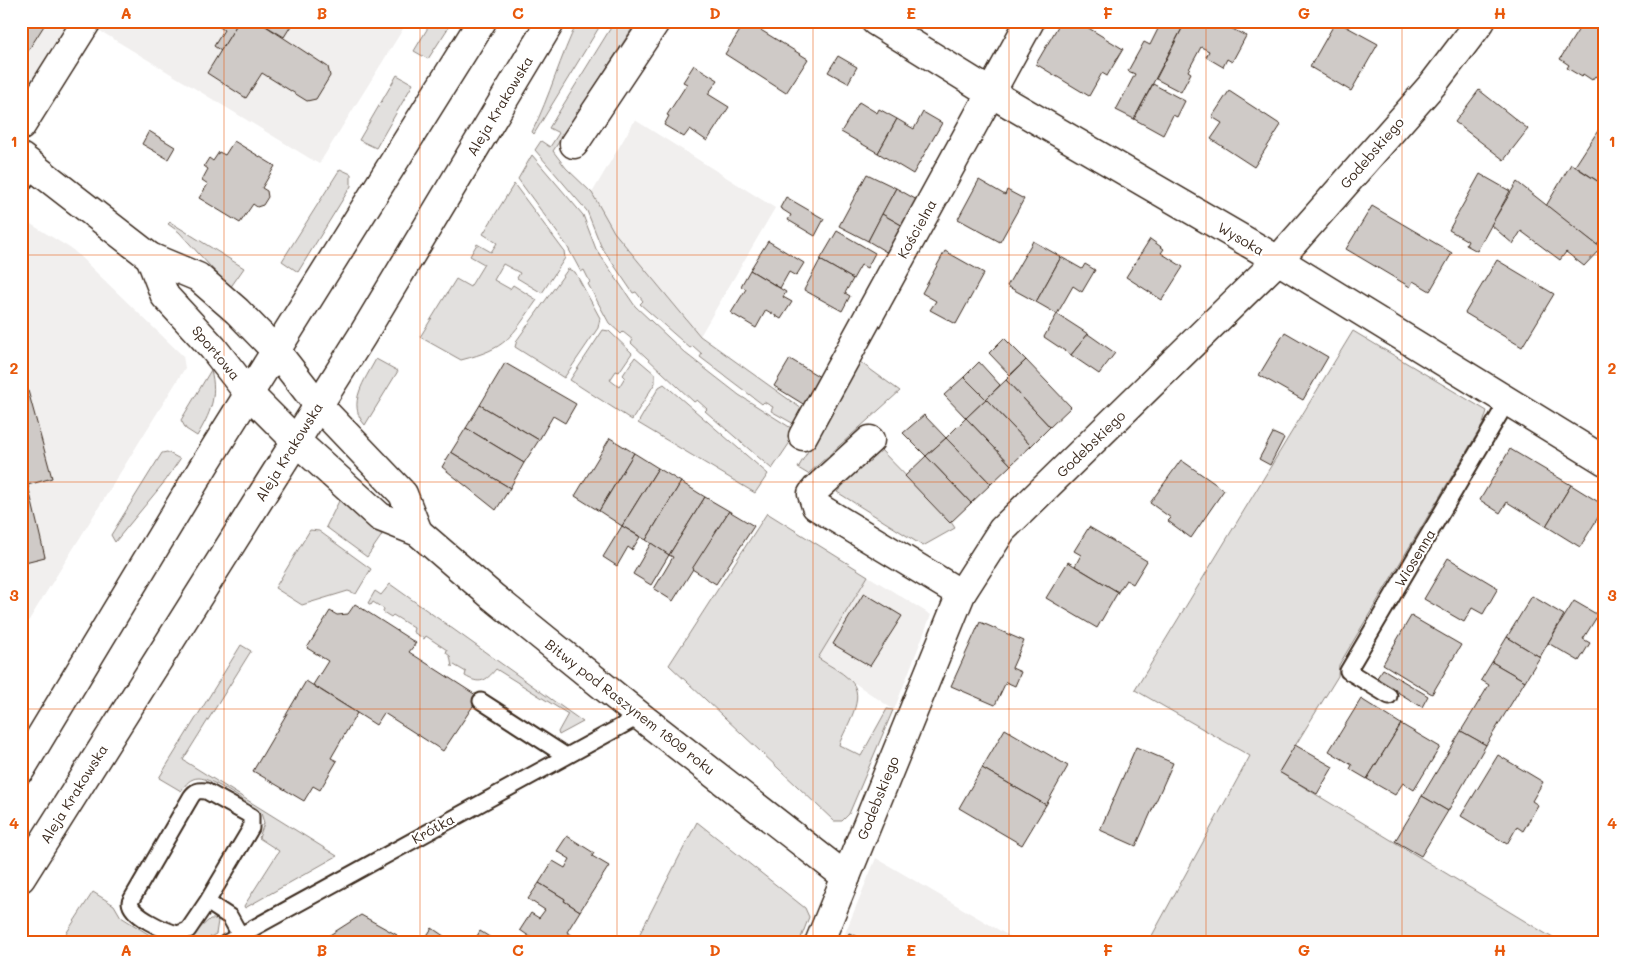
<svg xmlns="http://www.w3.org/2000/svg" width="1626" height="964" viewBox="0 0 1626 964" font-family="Mali,sans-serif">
  <rect width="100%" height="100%" fill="#fff"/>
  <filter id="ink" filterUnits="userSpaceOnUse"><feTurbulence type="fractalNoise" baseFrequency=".02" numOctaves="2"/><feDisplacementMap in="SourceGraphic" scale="10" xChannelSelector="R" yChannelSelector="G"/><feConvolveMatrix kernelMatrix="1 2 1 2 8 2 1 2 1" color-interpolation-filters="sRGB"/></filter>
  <g filter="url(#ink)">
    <g fill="#f1efee">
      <polygon points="21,21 74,21 21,107"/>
      <polygon points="101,21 408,21 319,164 97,29"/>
      <polygon points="635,120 775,208 700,336 614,232 592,193"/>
      <polygon points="21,218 73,250 183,356 185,368 21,633"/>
      <polygon points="868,576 931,615 894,710 818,658"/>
      <polygon points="876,858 1021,943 841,943"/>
    </g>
    <g fill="#e2e0de" stroke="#8e857e">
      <polygon points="432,21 452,22 428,59 414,51"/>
      <path d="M578,21h25l-69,113 -2,-2c18,-36 28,-75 46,-111z"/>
      <polygon points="615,21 637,21 553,151 566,168 592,193 614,232 700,336 802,409 794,424 771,411 773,407 764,402 762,404 700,357 702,354 693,346 690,348 640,304 643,301 636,292 633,293 601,246 587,211 535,150 541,141 550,147 559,133 549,128"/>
      <polygon points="397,75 413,84 376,148 359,140"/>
      <polygon points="532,155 583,215 596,249 635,306 685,353 739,395 791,428 789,432 795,435 772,469 705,411 707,409 697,400 694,402 631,343 633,340 623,332 621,334 609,323 588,284 590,282 584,270 581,272 567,246 518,179"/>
      <polygon points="340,169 351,174 351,186 298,272 282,261"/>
      <path d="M514,184l50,67 1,7 -23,35 -25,-15 3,-5 -17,-9 -9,16 16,9 3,-4 24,15c-27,38 -29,48 -76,60l-41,-23 36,-58 14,8 14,-23 -14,-8 7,-12 14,8 6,-9 -14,-9z"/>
      <polygon points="170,222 244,268 230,288 179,232 168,224"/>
      <polygon points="568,269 575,272 600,318 598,328 564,378 515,347 517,340"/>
      <polygon points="603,330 609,331 632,353 619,372 616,371 610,380 619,387 625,377 623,375 635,357 655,374 655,383 632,420 570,380"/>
      <polygon points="1353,331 1487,411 1483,424 1339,665 1338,676 1279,772 1561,943 1148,943 1250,756 1135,690"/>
      <path d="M376,359l22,12 -33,54c-19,-21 0,-45 11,-66z"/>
      <polygon points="860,362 900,391 808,474 798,468"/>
      <path d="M211,370c7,27 -1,44 -14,66l-11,-7 -5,-9z"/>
      <polygon points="664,384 768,474 755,493 638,423 659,387"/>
      <polygon points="878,447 951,522 955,528 923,546 837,492"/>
      <polygon points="167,452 180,459 166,480 115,542 111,535 162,453"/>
      <polygon points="341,497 382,535 367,557 326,527"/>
      <path d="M767,513l101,63 -50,82c10,7 23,13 32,22 18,17 -5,47 -11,65l22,11 26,-47 6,1 -44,104 -7,7h-8l-165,-156z"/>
      <polygon points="310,530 319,531 371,569 356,594 348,591 302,605 275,588"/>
      <path d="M390,584l193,138 -24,13 -1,-3 10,-18 -72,-45c-10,12 -16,16 -31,7l1,-4 -12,-7 -2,2 -2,-11 -4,-3 1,-3 -21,-14 -2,3 -11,-7 1,-4 -21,-13 -2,2 -8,-5 1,-3 -11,-7 -2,3 -3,-2 7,-12 6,4z"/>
      <path d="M241,645l10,6 -68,109 154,96 -92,52 -1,-2 35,-55 -20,-13 5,-15 -3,-10c-10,-8 -49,-35 -62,-35 -9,0 -13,6 -18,13l-22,-13z"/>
      <polygon points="697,822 805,908 809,917 799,943 635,943"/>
      <polygon points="93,892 114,905 121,917 156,939 170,943 60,943"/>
      <polygon points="210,919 216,919 218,921 216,934 199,943 178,943 187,940"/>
    </g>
    <g fill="#cfcac7" stroke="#3b2a1e">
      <polygon points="21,21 47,21 26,54 21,51"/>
      <polygon points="211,21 239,21 221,51 214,46 224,30"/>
      <polygon points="239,21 258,21 328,67 330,76 316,99 307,101 262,73 246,98 207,73"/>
      <polygon points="258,21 294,21 284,37"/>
      <polygon points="746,21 808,59 786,93 725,54"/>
      <polygon points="1061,21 1077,21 1123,49 1107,76 1102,73 1089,96 1036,64"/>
      <polygon points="1162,21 1186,21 1134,119 1116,110 1135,74 1128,71 1144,42 1150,45"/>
      <polygon points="1186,21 1197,26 1199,21 1217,21 1246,36 1232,62 1227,59 1223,67 1206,57 1209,51 1201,47 1188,71 1191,73 1181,92 1156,79"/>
      <polygon points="1336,21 1378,44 1351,91 1310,67"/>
      <polygon points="1584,21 1605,21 1605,82 1595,76 1592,80 1583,74 1582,77 1567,68 1569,65 1560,59"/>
      <polygon points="838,56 857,67 848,83 828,72"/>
      <polygon points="694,65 718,80 708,94 729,107 707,141 690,129 684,137 664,125 669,116 667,115 687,84 683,82"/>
      <polygon points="1153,84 1185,101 1177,117 1173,115 1163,135 1134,119"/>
      <polygon points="1479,90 1528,129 1504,160 1455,122"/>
      <polygon points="1229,91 1281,125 1254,167 1211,139 1222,123 1212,117"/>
      <polygon points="859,102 877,113 879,109 897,119 878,153 841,132"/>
      <polygon points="923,112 942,123 913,174 878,153 897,119 914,129"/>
      <polygon points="1603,123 1605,124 1605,186 1575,166"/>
      <polygon points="149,131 175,147 168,159 142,144"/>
      <polygon points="234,141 275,166 262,188 267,191 268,197 263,205 257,207 253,204 240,223 199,198 208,184 202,180 208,169 204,166 209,158 213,161 219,152 225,155"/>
      <polygon points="1571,164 1605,186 1605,233 1597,245 1546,206"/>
      <polygon points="867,174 896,188 868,241 839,226"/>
      <polygon points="1480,174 1510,191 1477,251 1466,245 1468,241 1449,230"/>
      <polygon points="979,180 1005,195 1007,190 1024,199 1000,242 958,219"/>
      <polygon points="1517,182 1601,248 1584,266 1566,252 1560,260 1521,231 1513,244 1491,225"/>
      <polygon points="896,188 917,200 903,226 882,214"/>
      <polygon points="786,197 824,219 815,236 788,220 791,215 780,208"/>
      <polygon points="1372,206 1452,253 1430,291 1413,281 1410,287 1346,249"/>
      <polygon points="882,214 903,226 888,253 868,241"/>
      <polygon points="837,231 875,253 867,268 861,265 853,279 820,260"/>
      <polygon points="1150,239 1164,249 1161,253 1183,267 1162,300 1126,277"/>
      <polygon points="768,241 804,263 796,276 789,272 780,288 750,270"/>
      <polygon points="1033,241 1061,257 1036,302 1007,286"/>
      <polygon points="945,251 984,273 956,324 930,310 936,301 922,293"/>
      <polygon points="1061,257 1082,269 1085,264 1095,270 1082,292 1073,286 1057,314 1036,302"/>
      <polygon points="820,260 853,279 845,293 850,296 842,311 804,290"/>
      <polygon points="1497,260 1554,294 1522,347 1465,313"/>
      <polygon points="750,270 786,292 783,297 792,302 781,319 766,310 756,328 731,313 746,289 741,286"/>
      <polygon points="1057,314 1088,334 1071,355 1044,337"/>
      <polygon points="1285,332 1328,357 1303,400 1259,375"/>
      <polygon points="1088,334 1115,353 1099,374 1071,355"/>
      <polygon points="1004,338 1026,360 1010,375 989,353"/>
      <polygon points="790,359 825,380 808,407 774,386"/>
      <polygon points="1026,360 1071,407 1050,427 1006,380"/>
      <polygon points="979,362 1000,385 986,399 964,377"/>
      <polygon points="505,363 576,404 565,423 553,416 539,440 480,405"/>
      <polygon points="21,365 52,478 28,485 45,557 21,563"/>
      <polygon points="964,377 986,399 966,418 944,395"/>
      <polygon points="1006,380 1050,427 1031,446 986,399"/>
      <polygon points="986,399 1031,446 1011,465 966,418"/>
      <polygon points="480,405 539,440 524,463 466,428"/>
      <polygon points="924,415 946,438 926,456 903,433"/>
      <polygon points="966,418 1011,465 991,484 946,438"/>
      <polygon points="466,428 524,463 510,488 451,452"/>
      <polygon points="1273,433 1284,438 1270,465 1259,459"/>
      <polygon points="610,438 634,453 599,511 575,496"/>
      <polygon points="946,438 991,484 971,503 926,456"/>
      <polygon points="1510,449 1571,485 1546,526 1507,502 1500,513 1480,500"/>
      <polygon points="451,452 510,488 496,510 442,467"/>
      <polygon points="634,453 658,468 622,526 599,511"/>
      <polygon points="926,456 971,503 950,523 905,476"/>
      <polygon points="1181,460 1224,490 1191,538 1168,521 1171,518 1150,503"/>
      <polygon points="658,468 681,482 646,540 622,526"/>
      <polygon points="681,482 705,497 669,555 646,540"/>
      <polygon points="1571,485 1605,506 1580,547 1546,526"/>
      <polygon points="705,497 729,511 673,601 654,589 673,557 669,555"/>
      <polygon points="729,511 754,526 716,584 692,569"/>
      <polygon points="622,526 640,537 632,550 628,547 617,566 603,557"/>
      <polygon points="1089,527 1147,561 1133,584 1126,580 1118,592 1075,566 1081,555 1074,551"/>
      <polygon points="651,543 669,555 651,585 633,574"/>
      <polygon points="1448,558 1498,588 1483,614 1472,608 1464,622 1424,599"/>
      <polygon points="1068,562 1118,592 1097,628 1046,598"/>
      <polygon points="864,593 902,616 870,666 833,644"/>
      <polygon points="1532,596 1564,615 1540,657 1507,637"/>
      <polygon points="1574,601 1598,615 1583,639 1590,643 1579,661 1548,643"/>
      <polygon points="355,604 416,643 409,652 479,697 443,751 384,713 376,725 313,685 328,661 307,648 330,611 337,615 348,614"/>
      <polygon points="1411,616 1461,645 1432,694 1383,664"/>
      <polygon points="980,622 1024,641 1012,668 1021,672 1015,686 1006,682 995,705 951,686"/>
      <polygon points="1507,637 1540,657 1525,681 1492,662"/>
      <polygon points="1492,662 1525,681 1486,745 1461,731 1489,685 1481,680"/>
      <polygon points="1383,669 1428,696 1422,707 1376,679"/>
      <polygon points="306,681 357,713 331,758 337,761 320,790 313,786 304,801 253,771"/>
      <polygon points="1361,699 1401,724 1367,779 1350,769 1352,765 1329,751"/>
      <polygon points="1401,724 1440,747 1414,790 1403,783 1395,795 1367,779"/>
      <polygon points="1005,729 1068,766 1046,805 982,768"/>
      <polygon points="1461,731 1486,745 1448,811 1422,796"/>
      <polygon points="1295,745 1333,767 1317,794 1279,772"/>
      <polygon points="1136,747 1173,763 1136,846 1100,830"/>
      <polygon points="1498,755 1543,782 1532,801 1538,805 1523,831 1517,827 1507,844 1461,816"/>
      <polygon points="982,768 1046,805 1022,845 959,808"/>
      <polygon points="1422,796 1448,811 1421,856 1395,841"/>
      <polygon points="567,836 594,853 592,856 609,866 580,911 564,901 565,899 539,883 553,861 565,868 570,859 557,851"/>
      <polygon points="539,883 565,899 564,901 580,911 567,932 584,943 558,943 549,937 546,943 539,943 520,930 531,913 539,918 545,910 528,899"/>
      <polygon points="361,915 397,935 392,943 332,943 325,938"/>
      <polygon points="432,928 454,943 422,943"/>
      <polygon points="480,931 499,943 473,943"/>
      <polygon points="849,933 873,943 845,943"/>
    </g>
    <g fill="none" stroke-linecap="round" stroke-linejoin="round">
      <g stroke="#3b2a1e" stroke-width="19">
        <g id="service">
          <polyline points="21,186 35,167"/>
          <polyline points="1389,696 1348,671 1507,402"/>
          <polyline points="481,701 566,756"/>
          <path d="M207,902l-19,28 -10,4c-13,-3 -47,-18 -48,-32l61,-105c4,-6 7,-7 15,-6l45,25v12l-44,74 23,15 10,18"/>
          <polyline points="226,943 640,716"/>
        </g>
      </g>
      <g stroke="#3b2a1e" stroke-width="31">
        <g id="minor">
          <polyline points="875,21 991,93 1278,260 1605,461"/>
          <polyline points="21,126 87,21"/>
          <polyline points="574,144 656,21"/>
          <polyline points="318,405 403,494 418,532"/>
          <polyline points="803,436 1030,21"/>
          <polyline points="870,440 816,489 812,494 816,506 961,594"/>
          <polyline points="296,441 380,517 418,532 492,596 640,716 846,877"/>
          <polyline points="819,943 961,594 1002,530 1278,260 1433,84 1481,21"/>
        </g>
      </g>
      <g stroke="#3b2a1e" stroke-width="31">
        <g id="tertiary">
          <polyline points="21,157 150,257 198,277 237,311 276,351 318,405"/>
          <polyline points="150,257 165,296 213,348 249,394 296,441"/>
        </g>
      </g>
      <g stroke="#3b2a1e" stroke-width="31">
        <g id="secondary">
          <polyline points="21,769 205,464 482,21"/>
          <polyline points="21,878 362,336 551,21"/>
        </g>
      </g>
      <use href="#service" stroke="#fff" stroke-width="15"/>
      <use href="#minor" stroke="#fff" stroke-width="28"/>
      <use href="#tertiary" stroke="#fff" stroke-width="28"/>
      <use href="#secondary" stroke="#fff" stroke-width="28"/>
    </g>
  </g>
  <path fill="none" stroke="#e8590c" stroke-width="1" stroke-opacity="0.55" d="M224,21v922M420,21v922M617,21v922M813,21v922M1009,21v922M1206,21v922M1402,21v922M21,255h1584M21,482h1584M21,709h1584"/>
  <g text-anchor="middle" stroke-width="4.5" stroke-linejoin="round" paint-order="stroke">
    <g font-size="14" fill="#3b2a1e" stroke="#fff">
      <text transform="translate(500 106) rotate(-59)" y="5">Aleja Krakowska</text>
      <text transform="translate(1372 153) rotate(-49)" y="5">Godebskiego</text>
      <text transform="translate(917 229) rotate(-61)" y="5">Kościelna</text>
      <text transform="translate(1241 239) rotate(30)" y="5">Wysoka</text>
      <text transform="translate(216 353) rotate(50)" y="5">Sportowa</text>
      <text transform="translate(1091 444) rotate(-44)" y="5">Godebskiego</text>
      <text transform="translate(289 452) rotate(-58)" y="5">Aleja Krakowska</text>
      <text transform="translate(1415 558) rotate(-59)" y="5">Wiosenna</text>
      <text transform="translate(630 707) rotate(38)" y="5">Bitwy pod Raszynem 1809 roku</text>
      <text transform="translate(74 794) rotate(-58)" y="5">Aleja Krakowska</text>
      <text transform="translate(878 798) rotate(-68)" y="5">Godebskiego</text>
      <text transform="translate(433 829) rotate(-29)" y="5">Krótka</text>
    </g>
  </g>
  <rect width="1626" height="964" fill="none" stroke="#fff" stroke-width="55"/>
  <rect x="28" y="28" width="1570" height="908" fill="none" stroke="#e8590c" stroke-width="2"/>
  <g font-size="16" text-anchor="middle" font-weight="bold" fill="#e8590c">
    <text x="126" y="19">A</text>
    <text x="322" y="19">B</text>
    <text x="518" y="19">C</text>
    <text x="715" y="19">D</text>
    <text x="911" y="19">E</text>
    <text x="1108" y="19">F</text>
    <text x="1304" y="19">G</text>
    <text x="1500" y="19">H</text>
    <text x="14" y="147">1</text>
    <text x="1612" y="147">1</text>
    <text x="14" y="374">2</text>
    <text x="1612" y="374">2</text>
    <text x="14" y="601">3</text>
    <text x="1612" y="601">3</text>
    <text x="14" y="829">4</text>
    <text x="1612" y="829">4</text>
    <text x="126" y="956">A</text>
    <text x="322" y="956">B</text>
    <text x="518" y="956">C</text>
    <text x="715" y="956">D</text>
    <text x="911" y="956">E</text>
    <text x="1108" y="956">F</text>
    <text x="1304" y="956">G</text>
    <text x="1500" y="956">H</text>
  </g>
</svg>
